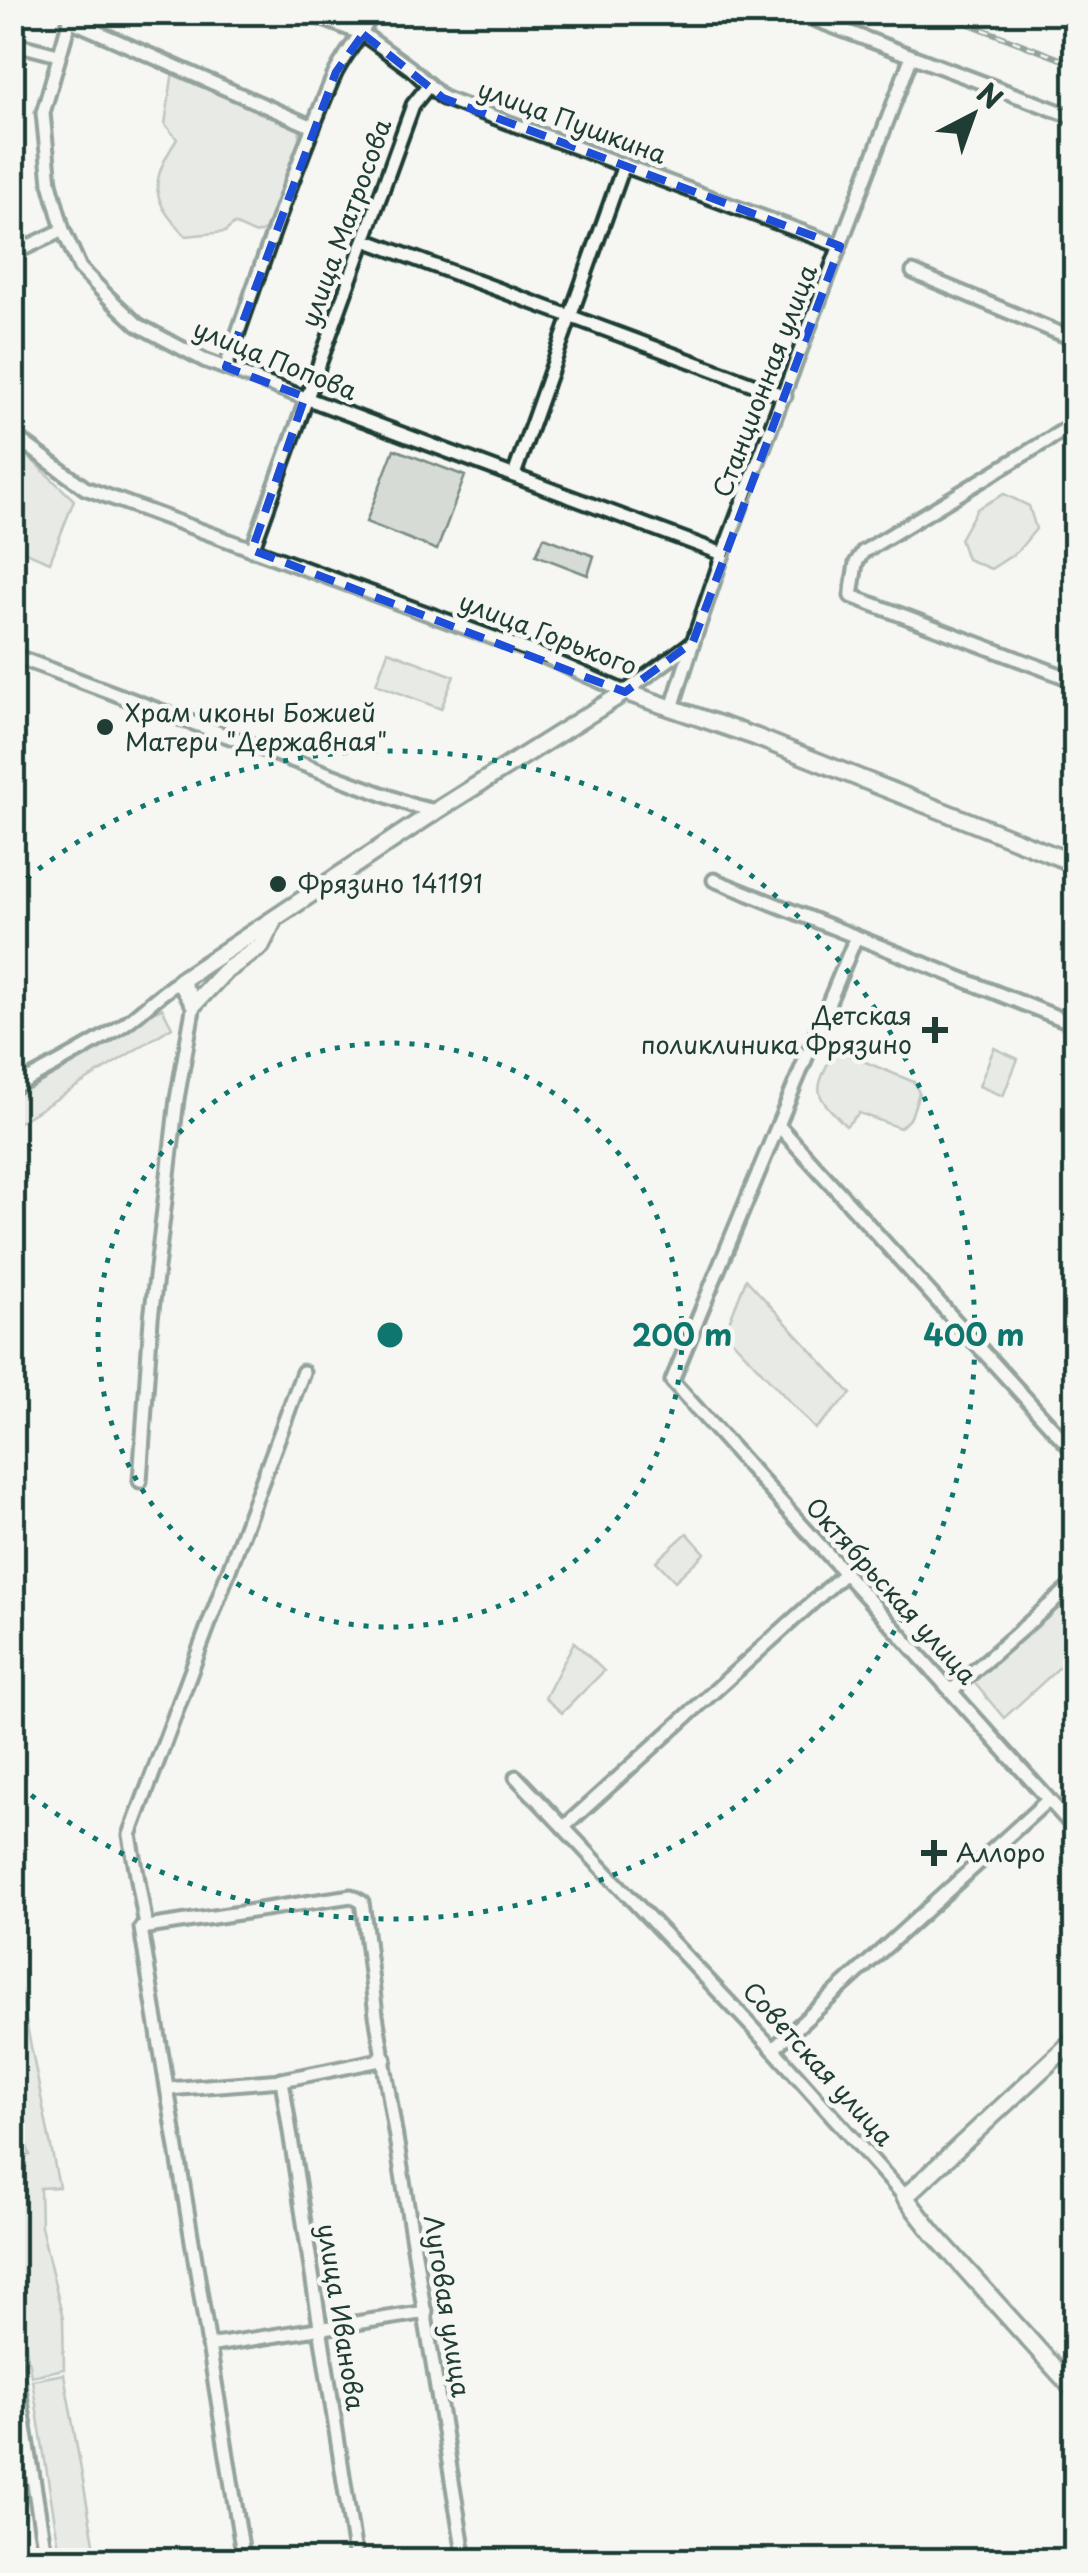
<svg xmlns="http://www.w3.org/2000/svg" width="1088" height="2573" viewBox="0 0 1088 2573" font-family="'Playpen Sans',sans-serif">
  <rect width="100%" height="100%" fill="#f6f6f2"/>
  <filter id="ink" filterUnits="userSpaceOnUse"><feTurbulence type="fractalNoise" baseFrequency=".01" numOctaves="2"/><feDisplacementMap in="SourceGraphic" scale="20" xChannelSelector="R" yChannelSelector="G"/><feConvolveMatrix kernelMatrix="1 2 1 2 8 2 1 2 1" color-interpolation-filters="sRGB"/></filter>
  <g filter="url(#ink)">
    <g fill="#d6dbd6" stroke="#7a8c85" stroke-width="2.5">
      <path d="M173,71l127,58 -3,22 -27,77 -14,6 -22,-10 -9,8 -39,4c-36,-36 -37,-54 -9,-97l-12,-15z"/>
      <polygon points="13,442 74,500 50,562 13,547"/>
      <polygon points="394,449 465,476 437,550 366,522"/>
      <polygon points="1004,494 1029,506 1036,529 1017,552 991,569 967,559 960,539 977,509"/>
      <polygon points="544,537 594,556 588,575 536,555"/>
      <polygon points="388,651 454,676 441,709 376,684"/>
      <polygon points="162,1008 172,1027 13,1126 13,1088 129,1021"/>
      <polygon points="994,1048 1018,1059 1003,1096 979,1086"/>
      <path d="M834,1049l80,33 5,11 -8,24 -11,11 -41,-15 -13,13c-35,-36 -32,-31 -12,-77z"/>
      <polygon points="746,1279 851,1394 815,1429 725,1332"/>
      <polygon points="687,1533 705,1553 675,1581 656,1561"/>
      <polygon points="1075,1589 1075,1653 1004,1718 972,1680"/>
      <polygon points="574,1642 604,1671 562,1713 545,1698"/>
      <polygon points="13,1956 59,2187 40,2188 41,2226 63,2319 64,2369 31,2376 13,2270 13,2159 30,2155 16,2113 13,2114"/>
      <polygon points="64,2374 97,2560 61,2560 32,2380"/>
    </g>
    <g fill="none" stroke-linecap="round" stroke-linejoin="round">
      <g stroke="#1f3d34" stroke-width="19">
        <g id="street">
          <polyline points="72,12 43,113 50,183 63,230 80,268 108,297 138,325 204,360 723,554"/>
          <polyline points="305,12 363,34 410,68 443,98 840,246"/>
          <polyline points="795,12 1076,118"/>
          <polyline points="70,20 313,127"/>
          <polyline points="12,43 58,55"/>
          <polyline points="365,240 785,396"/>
          <polyline points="12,254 63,230"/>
          <polyline points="913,272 1076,340"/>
          <path d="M226,367c34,-97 67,-195 107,-289 10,-23 29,-42 40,-66"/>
          <polyline points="1076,423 863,552 856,563 851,596 1076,681"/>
          <polyline points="12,434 85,488 538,654 625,692 693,642 723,554 911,58"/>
          <polyline points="514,475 624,165"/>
          <polyline points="252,550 413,105 429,85"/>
          <polyline points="20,658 414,806 436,811"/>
          <polyline points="672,708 693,642"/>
          <polyline points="714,880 1072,1023"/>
          <polyline points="856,937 672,1381 1076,1830"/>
          <path d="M12,1088c38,-20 76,-40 111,-63 20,-14 35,-31 57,-44"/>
          <polyline points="778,1125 1076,1454"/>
          <polyline points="140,1481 151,1319 177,1099 194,1004"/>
          <polyline points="951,1691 1076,1582"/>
          <polyline points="516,1777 773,2049 905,2197"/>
          <polyline points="564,1827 845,1573"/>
          <polyline points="146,1926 130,1835 303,1372"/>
          <polyline points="773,2049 1048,1800"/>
          <polyline points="282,2080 356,2560"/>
          <polyline points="168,2089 282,2080 385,2059"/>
          <polyline points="12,2344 46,2560"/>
          <polyline points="208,2346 426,2312"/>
          <polyline points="244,2560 141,1928 351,1896 362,1902 364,1916 376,2015 465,2560"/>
        </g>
      </g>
      <g stroke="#1f3d34" stroke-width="22">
        <g id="secondary">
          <polyline points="274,920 261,946 224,972 194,1004 180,981 436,811 625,692 756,737 1076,864"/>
          <polyline points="1076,972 1072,1023 1076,1051"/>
          <polyline points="1076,2038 905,2197 933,2233 1076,2392"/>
        </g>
      </g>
      <use href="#street" stroke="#f6f6f2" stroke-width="11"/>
      <use href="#secondary" stroke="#f6f6f2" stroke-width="15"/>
      <g stroke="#1f3d34" stroke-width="6">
        <polyline id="rail" points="938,12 1076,65"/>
      </g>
      <use href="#rail" stroke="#f6f6f2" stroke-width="2.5" stroke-dasharray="8" stroke-linecap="butt"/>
    </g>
  </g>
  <path d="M0 0H1088V2573H0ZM363,34l80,64 397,148 -147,396 -68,50 -373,-142 53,-153 -79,-30 110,-295z" fill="#f6f6f2" fill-opacity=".55" fill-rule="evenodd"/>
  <path fill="none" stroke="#1d4ed8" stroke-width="8" stroke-dasharray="20 12" stroke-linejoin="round" d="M363,34l80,64 397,148 -147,396 -68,50 -373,-142 53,-153 -79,-30 110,-295z"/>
  <g fill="none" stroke="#0f766e" stroke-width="5" stroke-dasharray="5 10">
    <circle cx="390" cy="1335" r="292"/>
    <path d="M15 888A584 584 0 1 1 15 1782"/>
  </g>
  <g fill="#1f3d34" stroke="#f6f6f2" stroke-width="4">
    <circle cx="105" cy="727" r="10"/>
    <circle cx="278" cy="884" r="10"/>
    <path d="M930 1015h10v10h10v10h-10v10h-10v-10h-10v-10h10z"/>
    <path d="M929 1838h10v10h10v10h-10v10h-10v-10h-10v-10h10z"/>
  </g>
  <g text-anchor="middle" stroke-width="9" stroke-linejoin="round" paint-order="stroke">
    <g font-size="25" fill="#1f3d34" stroke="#f6f6f2">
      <text transform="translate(572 122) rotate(20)" y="9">улица Пушкина</text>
      <text transform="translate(346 223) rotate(-70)" y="9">улица Матросова</text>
      <text transform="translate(275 360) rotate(22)" y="9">улица Попова</text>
      <text transform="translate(765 381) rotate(-69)" y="9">Станционная улица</text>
      <text transform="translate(548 634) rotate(21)" y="9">улица Горького</text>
      <text transform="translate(891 1591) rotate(48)" y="9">Октябрьская улица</text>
      <text transform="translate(818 2064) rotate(48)" y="9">Советская улица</text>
      <text transform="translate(447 2306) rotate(81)" y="9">Луговая улица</text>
      <text transform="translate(341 2317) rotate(81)" y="9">улица Иванова</text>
    </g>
    <g font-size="25" fill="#1f3d34" stroke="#f6f6f2" text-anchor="start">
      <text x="125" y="722">Храм иконы Божией<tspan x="125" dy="29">Матери "Державная"</tspan></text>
      <text x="298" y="893">Фрязино 141191</text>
      <text x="912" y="1025" text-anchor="end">Детская<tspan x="912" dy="29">поликлиника Фрязино</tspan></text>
      <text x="956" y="1862">Аллоро</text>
    </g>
  </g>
  <circle cx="390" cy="1335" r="15" fill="#0f766e" stroke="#f6f6f2" stroke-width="5"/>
  <g font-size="30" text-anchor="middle" font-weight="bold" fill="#0f766e" stroke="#f6f6f2" stroke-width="9" stroke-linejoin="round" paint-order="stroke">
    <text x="682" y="1346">200 m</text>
    <text x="974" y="1346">400 m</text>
  </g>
  <rect width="1088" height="2573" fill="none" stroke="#f6f6f2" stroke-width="50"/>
  <rect x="25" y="25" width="1038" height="2523" fill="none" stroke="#1f3d34" stroke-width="4" filter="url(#ink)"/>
  <g transform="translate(973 115) rotate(41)" stroke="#f6f6f2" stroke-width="8" paint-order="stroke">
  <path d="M0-8L18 38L0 25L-18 38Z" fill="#1f3d34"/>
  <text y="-15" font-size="28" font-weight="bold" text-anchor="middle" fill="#1f3d34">N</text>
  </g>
</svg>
